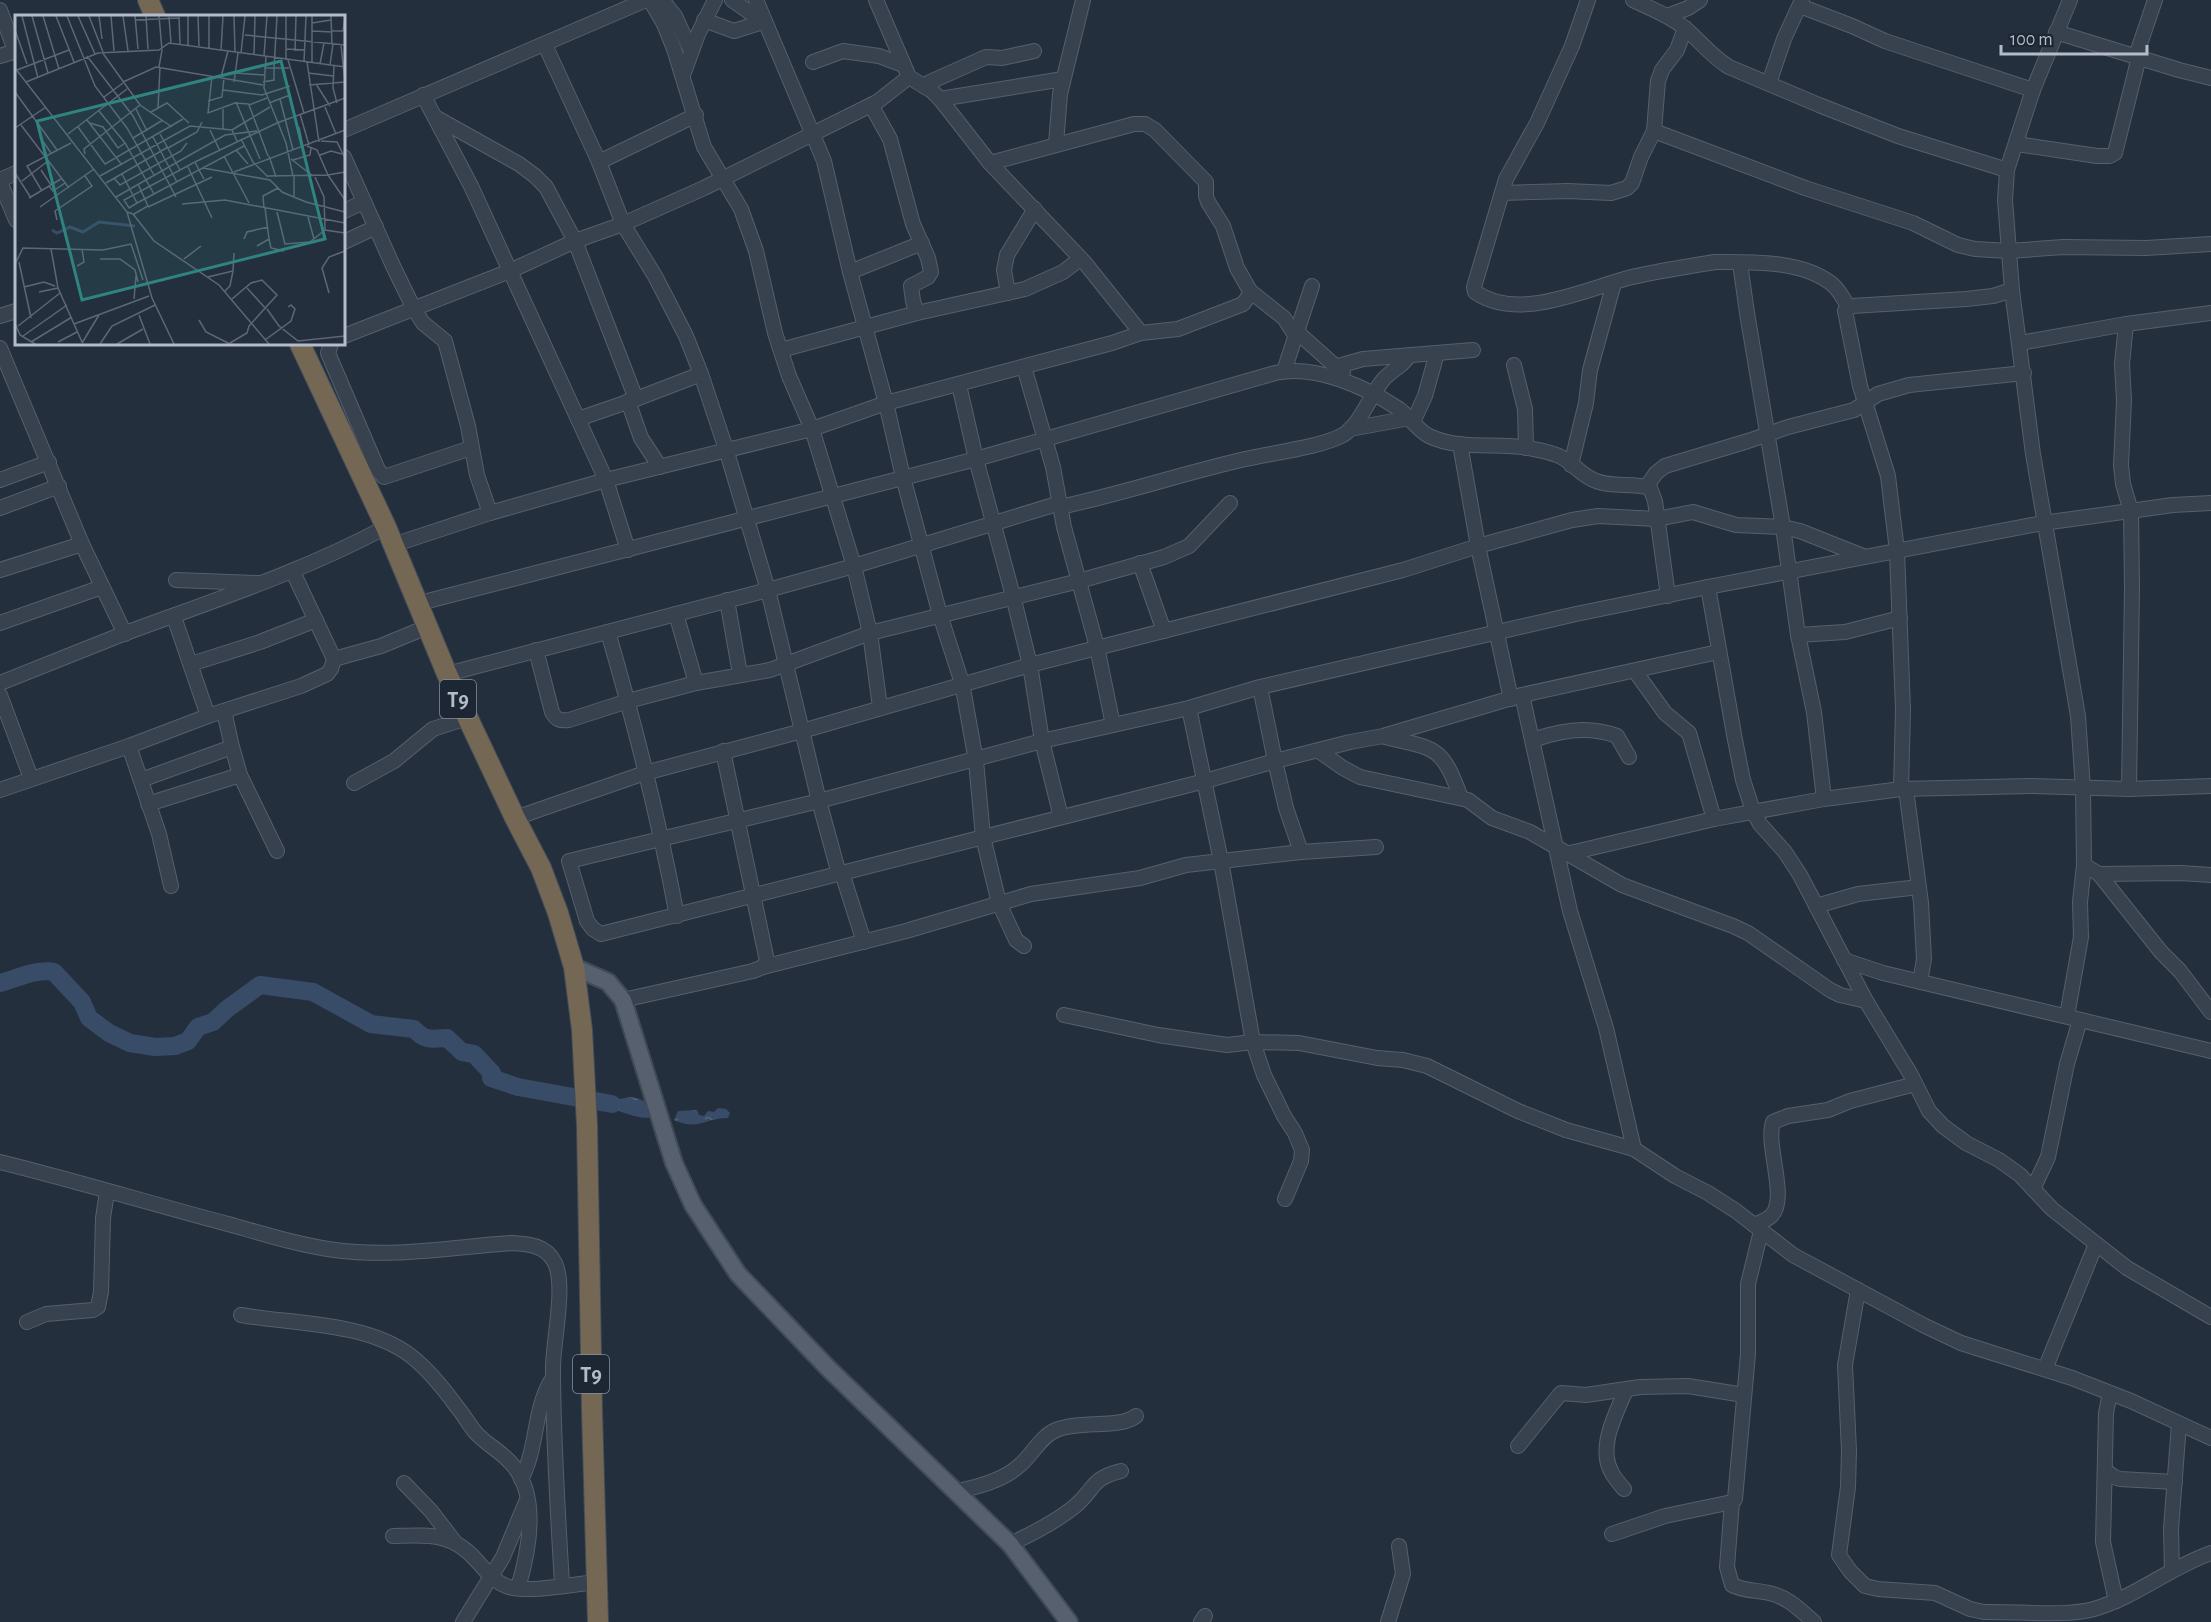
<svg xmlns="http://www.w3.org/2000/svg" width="2211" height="1622" viewBox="0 0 2211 1622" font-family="'Alegreya Sans',sans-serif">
  <defs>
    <pattern id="water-ripples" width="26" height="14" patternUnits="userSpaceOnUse" patternTransform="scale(1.5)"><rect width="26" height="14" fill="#394c67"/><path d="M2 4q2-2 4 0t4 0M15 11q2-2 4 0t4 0" fill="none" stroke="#53647b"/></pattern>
  </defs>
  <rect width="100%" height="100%" fill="#242f3e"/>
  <g fill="url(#water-ripples)">
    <path d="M631,1097c14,3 18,5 22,20 -15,3 -29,-5 -44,-9l5,-8z"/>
    <path d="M718,1108l8,1 4,4 -2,5c-24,0 -30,13 -54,2l4,-9 19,-1 2,5 5,1 4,-5 6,1z"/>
  </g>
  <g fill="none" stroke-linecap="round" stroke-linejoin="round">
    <path stroke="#394c67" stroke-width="18" d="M0,983c16,-4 37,-15 54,-11l28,30 7,16 20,15 21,10 25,4 20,-1 13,-5 10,-14 15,-5 14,-13 33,-24 53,7 58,32 43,5c11,12 17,10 33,9l15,14 12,2 18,19 -1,5 27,9 94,17"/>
    <g stroke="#565f6c" stroke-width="16">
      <g id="minor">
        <polyline points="650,0 664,24 674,49 704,147 741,209 756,251 775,333 789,376 812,429 854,566 870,633 880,707"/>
        <polyline points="662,0 675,16 691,51"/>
        <polyline points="732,0 765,23"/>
        <polyline points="756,0 824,161 850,272 886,403 903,477 940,615 962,683 976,761 983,837 999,903 1016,940 1024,946"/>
        <polyline points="876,0 909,77 932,91 940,99 990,163 1085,263 1141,333"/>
        <path d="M1588,0l-16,46 -35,77 -31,56 -32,108 1,5c43,30 108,-2 153,-14 28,-7 58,-11 87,-16 37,0 87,-2 117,22 7,6 12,15 16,23"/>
        <path d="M1633,0c18,9 38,16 54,30 14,12 25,27 42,37l90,38 79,31 109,34"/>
        <polyline points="1800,6 1852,26 1885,41 2033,90"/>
        <polyline points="0,10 16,53"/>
        <polyline points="1667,16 1688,8 1700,0"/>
        <polyline points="704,20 734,31 763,22"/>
        <polyline points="2056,32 2179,70 2211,78"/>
        <polyline points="545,45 599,162 623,224 655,276 686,336 701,374 726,449 768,590 819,801 839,874"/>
        <polyline points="0,56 16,51"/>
        <polyline points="2136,56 2155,0"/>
        <polyline points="813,62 843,51 879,56 903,65"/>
        <polyline points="683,75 698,34 715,0"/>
        <polyline points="1769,83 1784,39 1802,0"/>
        <polyline points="924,86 930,82 986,57 1002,58 1034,51"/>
        <polyline points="423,95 471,186 606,480 628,550"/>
        <polyline points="940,99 1063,79"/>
        <polyline points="871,105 890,139 913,224 928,258 931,272 928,277 911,286 913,301 917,313"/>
        <polyline points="435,117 519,164 535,176 546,187 575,241 636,399 701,374"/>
        <polyline points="344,130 646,0"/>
        <polyline points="1654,131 1805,188 1913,223 1958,245 1975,249 2009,251 2063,247 2146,248 2211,244"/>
        <polyline points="1056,144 1060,94 1083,0"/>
        <polyline points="2017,144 2097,156 2110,156 2115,153 2139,57"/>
        <polyline points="344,157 394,268 414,309 423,323 445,341 468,426 477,475 490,513 606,480 812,429 886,403 1112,343 1141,333 1178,329 1238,306 1243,304 1251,293"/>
        <polyline points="599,162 696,115"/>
        <polyline points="990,163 1134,124 1145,124 1155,130 1206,182 1206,196 1208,202 1223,226 1237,268 1250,291 1284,318 1295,335"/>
        <polyline points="0,180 16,173"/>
        <polyline points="0,182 16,220"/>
        <polyline points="1502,193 1568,191 1611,193 1627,188 1632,183 1641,157 1654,131 1658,81 1662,70 1677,50 1685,28"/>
        <polyline points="344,211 364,202"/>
        <polyline points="344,242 376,227"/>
        <polyline points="1740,263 1747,313 1783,527 1798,635 1814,712 1824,799"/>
        <polyline points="850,272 922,243"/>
        <polyline points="1008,293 1004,270 1007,255 1035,209"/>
        <polyline points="0,316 16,311"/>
        <polyline points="2126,324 2122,364 2124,400 2121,465 2123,484 2131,511 2132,588 2129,789"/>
        <polyline points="1296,331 1343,373"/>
        <polyline points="344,336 510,271 575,241 623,224 704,188 877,102 909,77"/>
        <polyline points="2020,343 2126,324 2211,313"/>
        <polyline points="331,344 328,353 378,470 384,477 471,448"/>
        <polyline points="0,348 82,544 125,634"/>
        <polyline points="781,350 917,313 1025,289 1063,272 1080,259"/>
        <polyline points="1514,365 1525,409 1526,448"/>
        <polyline points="1024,367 1053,467 1064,527 1097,647 1113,725"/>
        <polyline points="1335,367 1363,359 1473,350"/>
        <polyline points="1284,371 1312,286"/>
        <polyline points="959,385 976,459 1013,596 1030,665 1042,741 1061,817"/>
        <polyline points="628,401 641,438 660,467"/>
        <polyline points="578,419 636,399"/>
        <polyline points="1413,422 1425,396 1437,353"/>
        <polyline points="1350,429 1410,418"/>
        <polyline points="1460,444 1478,546 1511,699"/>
        <polyline points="1571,465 1586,403 1590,370 1614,283"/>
        <polyline points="0,480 49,462"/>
        <polyline points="1647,486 1656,473 1665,466 1748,441 1788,427 1854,410 1878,394 1909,385 2024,373"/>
        <path d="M1060,507c61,-13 121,-33 181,-47 28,-7 78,-12 102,-25 17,-10 28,-41 40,-55 8,-10 21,-14 26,-25"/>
        <polyline points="0,508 59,486"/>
        <polyline points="393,545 490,513"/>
        <polyline points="1140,563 1164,631"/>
        <polyline points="0,570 82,544"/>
        <polyline points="176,580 258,583"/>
        <polyline points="1708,587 1735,740 1743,780 1753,811 1760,824 1785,852 1800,875 1866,1001"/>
        <polyline points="727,600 740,674"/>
        <path d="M416,604l560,-145 299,-86c40,-9 91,14 124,36 11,8 18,21 30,27 31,15 67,6 99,12 11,2 25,4 35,10 12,7 19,18 33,23 17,7 37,1 54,7l5,13 13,95"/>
        <polyline points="676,614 696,683"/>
        <polyline points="174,617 208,716"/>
        <polyline points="0,623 102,587"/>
        <path d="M608,632c27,93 51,188 69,284"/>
        <polyline points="1798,635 1845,632 1900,618"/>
        <path d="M536,650l16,62c4,8 8,9 17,8l59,-19 68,-18 74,-13 100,-37 209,-52 85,-24 25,-11 41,-43"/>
        <polyline points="334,659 381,646 427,627"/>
        <polyline points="191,664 260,642 316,620"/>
        <polyline points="1635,671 1665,713 1689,733 1714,819"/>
        <polyline points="447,674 768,590 854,566 1060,503"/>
        <path d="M0,683c41,-16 82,-33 123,-49 89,-33 179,-62 263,-107"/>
        <polyline points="1260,687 1275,761 1205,781 601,934 593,929 587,921 569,861 819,801 1042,741 1189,708 1260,687 1576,614 1708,587 2043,523 2173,505 2211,503"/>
        <polyline points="0,695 31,778"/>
        <polyline points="1522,695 1570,911 1606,1028 1634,1149"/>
        <polyline points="1189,708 1221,861 1253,1042 1264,1075 1284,1116 1295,1133 1302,1150 1301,1161 1285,1199"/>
        <polyline points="224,711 232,747 240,775 277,851"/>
        <path d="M1385,737c52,12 57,9 76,61"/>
        <path d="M1533,740c27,-10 56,-15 84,-4l12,21"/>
        <polyline points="129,746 159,834 171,886"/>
        <polyline points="1319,751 1343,768 1360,777 1468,800 1492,818 1530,832 1622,885 1733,926 1748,933 1830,990 1840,995 1866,1001 1911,1075 1929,1111 1943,1126 1966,1143 1999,1160 2020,1175 2052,1209 2127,1268 2211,1317"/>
        <polyline points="141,780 232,747"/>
        <polyline points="354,783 394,761 433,729 467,718"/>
        <polyline points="1901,789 1903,710 1897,551 1888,476 1860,386 1845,311 1852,306 1966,299 1993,296 2012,290"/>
        <polyline points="1906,789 1921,903 1924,959 1920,982"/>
        <polyline points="0,790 129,746 208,716 301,686 327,674 331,669 334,659 293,572"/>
        <polyline points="148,804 240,775"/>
        <polyline points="515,818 645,773 802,731 1030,665 1403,570 1478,546 1572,520 1598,516 1657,519 1693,512 1736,525 1783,527 1800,531 1863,556"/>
        <polyline points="1301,852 1286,808 1275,761 1350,742 1383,736 1522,695 1718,652"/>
        <polyline points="1566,854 1714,819 1824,799 1901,789 2030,786 2129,789 2211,786"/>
        <polyline points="2084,865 2099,874 2161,952 2180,971 2211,1012"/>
        <polyline points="842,873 864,942"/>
        <polyline points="2099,874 2180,873 2211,875"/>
        <polyline points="1816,906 1858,894 1919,887"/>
        <polyline points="1844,960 1883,973 2211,1051"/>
        <polyline points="763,967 906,931 1031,894 1140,878 1186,865 1301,852 1376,847"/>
        <polyline points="623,1000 753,971 763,967 767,961 723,751"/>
        <polyline points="1064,1015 1158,1035 1227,1045 1253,1042 1299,1043 1377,1058 1403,1060 1427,1066 1518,1111 1566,1130 1634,1149 1675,1176 1708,1193 1736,1211 1793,1255 1923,1325 1961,1343 2072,1378 2131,1401 2211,1438"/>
        <polyline points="2067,1016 2081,937 2080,902 2084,865 2083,789 2078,716 2033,454 2012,290 2005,200 2007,170 2033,90 2070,0"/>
        <path d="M0,1162c77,19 152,42 228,62 36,10 70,21 107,26 58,8 118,-3 177,-7 17,1 34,2 43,20 11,24 -2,78 -2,105 0,73 5,145 9,217"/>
        <polyline points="2033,1189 2048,1157 2067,1064 2080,1020"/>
        <path d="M1754,1225c5,-2 13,-5 17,-9 18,-17 -6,-70 2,-94l15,-6 40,-6 22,-9 65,-17"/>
        <path d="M1858,1290l-13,75 4,86 -1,36 -9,68 11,16 15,15 13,3 57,4 35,16 14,3c32,-1 81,5 110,-3 42,-12 76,-42 117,-56"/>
        <path d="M241,1315c52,9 126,7 170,41 18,14 33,33 46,51 7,8 12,18 19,26 10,11 24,18 34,29 31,32 19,89 8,126"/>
        <polyline points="27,1322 46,1314 93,1310 98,1307 101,1292 103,1218 107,1192"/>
        <polyline points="2045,1369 2096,1244"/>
        <polyline points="2110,1393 2106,1413 2103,1542 2116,1601"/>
        <polyline points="1518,1446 1561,1393 1586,1395 1640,1387 1688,1386 1744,1395"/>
        <polyline points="2106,1471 2114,1477 2120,1479 2175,1482"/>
        <path d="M521,1479c17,-30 12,-70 31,-100"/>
        <polyline points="404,1483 431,1511 454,1541"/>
        <path d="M1624,1489c-4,-5 -9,-10 -12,-16 -15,-25 4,-60 14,-83"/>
        <path d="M957,1491c21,-4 47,-11 63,-26 12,-10 21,-29 36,-35 24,-10 64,-1 80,-14"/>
        <path d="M1732,1502l-5,65 5,18c12,6 24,5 37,8 19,4 31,17 45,29"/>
        <polyline points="1612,1534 1665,1516 1732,1502 1735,1499 1748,1354 1748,1284 1761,1231"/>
        <path d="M393,1536c35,-1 59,-4 84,25 9,10 18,22 32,26 22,6 64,-3 88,-5"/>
        <path d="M1010,1544c22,-10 45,-22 64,-37 22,-18 15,-28 47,-36"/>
        <polyline points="2172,1571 2171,1529 2179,1424"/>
        <polyline points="463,1622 503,1557 526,1502"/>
        <polyline points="1201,1622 1205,1616"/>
        <polyline points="1388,1622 1403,1574 1399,1546"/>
      </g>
    </g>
    <g stroke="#414a57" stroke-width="20">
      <polyline id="major" points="574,967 608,982 623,1000 674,1163 693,1205 738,1274 828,1368 1010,1544 1069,1622"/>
    </g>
    <g stroke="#434c59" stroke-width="22">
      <g id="highway">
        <polyline points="148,0 155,16"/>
        <polyline points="300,344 386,527 447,674 515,818 541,868 558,913 574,967 582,1030 587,1125 592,1411 598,1622"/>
      </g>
    </g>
    <use href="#minor" stroke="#38414e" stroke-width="14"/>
    <use href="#major" stroke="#56606e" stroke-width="16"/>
    <use href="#highway" stroke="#746855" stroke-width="20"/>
  </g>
  <g text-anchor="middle" stroke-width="4.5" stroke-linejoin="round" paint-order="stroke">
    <g fill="#1d2633" stroke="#878f9c" stroke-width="1.5">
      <rect x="440" y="680" width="36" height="38" rx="4.5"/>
      <rect x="573" y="1355" width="36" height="38" rx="4.5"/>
    </g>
    <g font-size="22" font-weight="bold" fill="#b4bcc9">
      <text x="458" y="707">T9</text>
      <text x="591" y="1382">T9</text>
    </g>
  </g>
  <g transform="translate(15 15)">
    <rect width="330" height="330" fill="#242f3e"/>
    <path fill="none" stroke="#394c67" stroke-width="3" d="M37,215l5,3 13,-6 13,5 16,-10 36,4"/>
    <path fill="none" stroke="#5e6776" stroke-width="1.5" d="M7,1l16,62M17,1l16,57M28,1l16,53M41,1l18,46M52,1l28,70 32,42 27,47M63,1l17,38M74,1l14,36M84,1l3,23M96,1l3,35M108,1l5,35M120,1l3,33M131,1l2,33M144,1l3,34 -3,17M173,1v29M183,1l1,30M219,1l1,36M297,1v47M316,1l1,28M154,2l2,26M164,2l1,27M120,5l44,-2M297,8l19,-3M0,15l12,34M297,16l20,1M317,16h11l2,-13M230,20l100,10M326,30l4,37M194,33v-32M271,34l19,1M206,35l2,-34M280,36l1,-35M87,37l38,53 32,22M226,38l4,-37M239,40l1,-39M72,41l46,60 43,81M249,41l3,-40M251,42l-2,31 22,55 7,33M271,45v-44M273,45l16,53M289,47l2,-46M292,47l12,80M305,49l4,-21M315,50l3,-21M319,51l-1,22 4,15M0,53l112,144 25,86 22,46M249,53h25M259,54l3,-53M2,55l52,-20M221,58l28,2M293,58l25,3M197,61l-4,37 27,-10 14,1M206,62l7,-26M11,67l72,-29 61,-3 10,-7 176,24M108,67l33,-15 107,18M219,67l4,-29M248,67l11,-2v-11M301,69l14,22M294,70l36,-3M208,75l39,5 28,-9M0,77l42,58M89,82l19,-14M252,83l-18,7 19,51M265,84l13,51M193,86l14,-4 2,-19M221,87l24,57M254,88l21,-8 5,21M310,92l11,27M143,93l2,-41M121,94l11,22M208,94v20M84,96l26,32 29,51M136,97l16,-9 22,20M285,99l9,31M72,105l35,45M75,108l13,4 15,21 7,-5M6,110l48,63M63,112l27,37 78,-45M284,112l4,20M0,113l31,-21M195,115l10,21M217,115l38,-23M53,119l59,-45M145,119l20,36M25,122l11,16M138,122l24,45M118,123l30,-18M226,124l12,23 15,15M306,126l16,1 8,16M292,131l10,4 11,25 17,-3M153,133l29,-16 5,-10M221,135l12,14M70,139l-1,-5 56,-44M305,140l11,-4 11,3M209,141l25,47M254,141l7,21M276,144l22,17M278,145l17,-5 1,-7M180,147l4,8 -62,33 -8,5 -5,-8 71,-38 25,-12 57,-27 68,-25M173,152l24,51M188,153l67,12 12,12 24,10 39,10M26,155l10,15M219,157l111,-42M0,158l16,25M107,159l15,29M85,161l90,-50 42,4 5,11M252,161l61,-1 17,25M300,162l9,20 1,33 20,3M99,163l6,7 61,-34 6,-8M189,164l-5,-9 45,-24M7,166l26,-20M91,168l62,-36M34,171l4,5 12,-8M27,176l-15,-25 44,-23M279,181v-20M101,182l109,-62 32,-4M14,183l32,-19M167,189l43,-4 120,23M25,192l54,-38M133,192l64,-30M249,193l-1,-12 15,-8M112,197l6,2 21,27 65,44 50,59M262,197l8,32 25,-2 15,-12M119,199l14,-8 -10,-22M293,202l6,22M42,205l-2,-9 37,-25 -7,-10M229,224l3,-7 21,-5M254,224l2,9 13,3M242,231l12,-7 -4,-31M36,234l7,39 24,54M85,244h20l15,11 3,12M169,244l17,-13M4,247l12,56M0,249l8,-16 80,2 28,-6 12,36M62,251l7,-4 -2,-13M193,262l25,-6 1,-18M9,272l20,-5 11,4M232,273l19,21M210,276l5,-5 3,-15M24,277l19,-4M314,278l-7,-25 7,-11 16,-6M119,284l2,-23M252,294l12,17 19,15 47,-5M124,300l11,29M184,305l7,12 24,12M0,308l5,12 15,9M59,309l75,-28M3,311l42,-33M8,321l44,-31M250,325l26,-19 4,-12 -4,-4 -3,2M16,327l41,-25M43,327l19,-10M67,328l17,-28M215,328l17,-10 2,-7 28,-31 -15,-15 -11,3 -19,16M85,329l12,-18 43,-21M102,329l26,-15"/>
    <path fill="#308480" fill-opacity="0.15" stroke="#308480" stroke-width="3" d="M266,46l44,178 -243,61 -45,-179z"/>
    <rect width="330" height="330" fill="none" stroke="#b4bcc9" stroke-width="3"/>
  </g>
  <path d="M2001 45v9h146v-9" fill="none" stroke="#b4bcc9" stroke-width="3"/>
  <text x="2010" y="45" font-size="18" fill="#b4bcc9" stroke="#1d2633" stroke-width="4.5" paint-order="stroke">100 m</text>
</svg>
